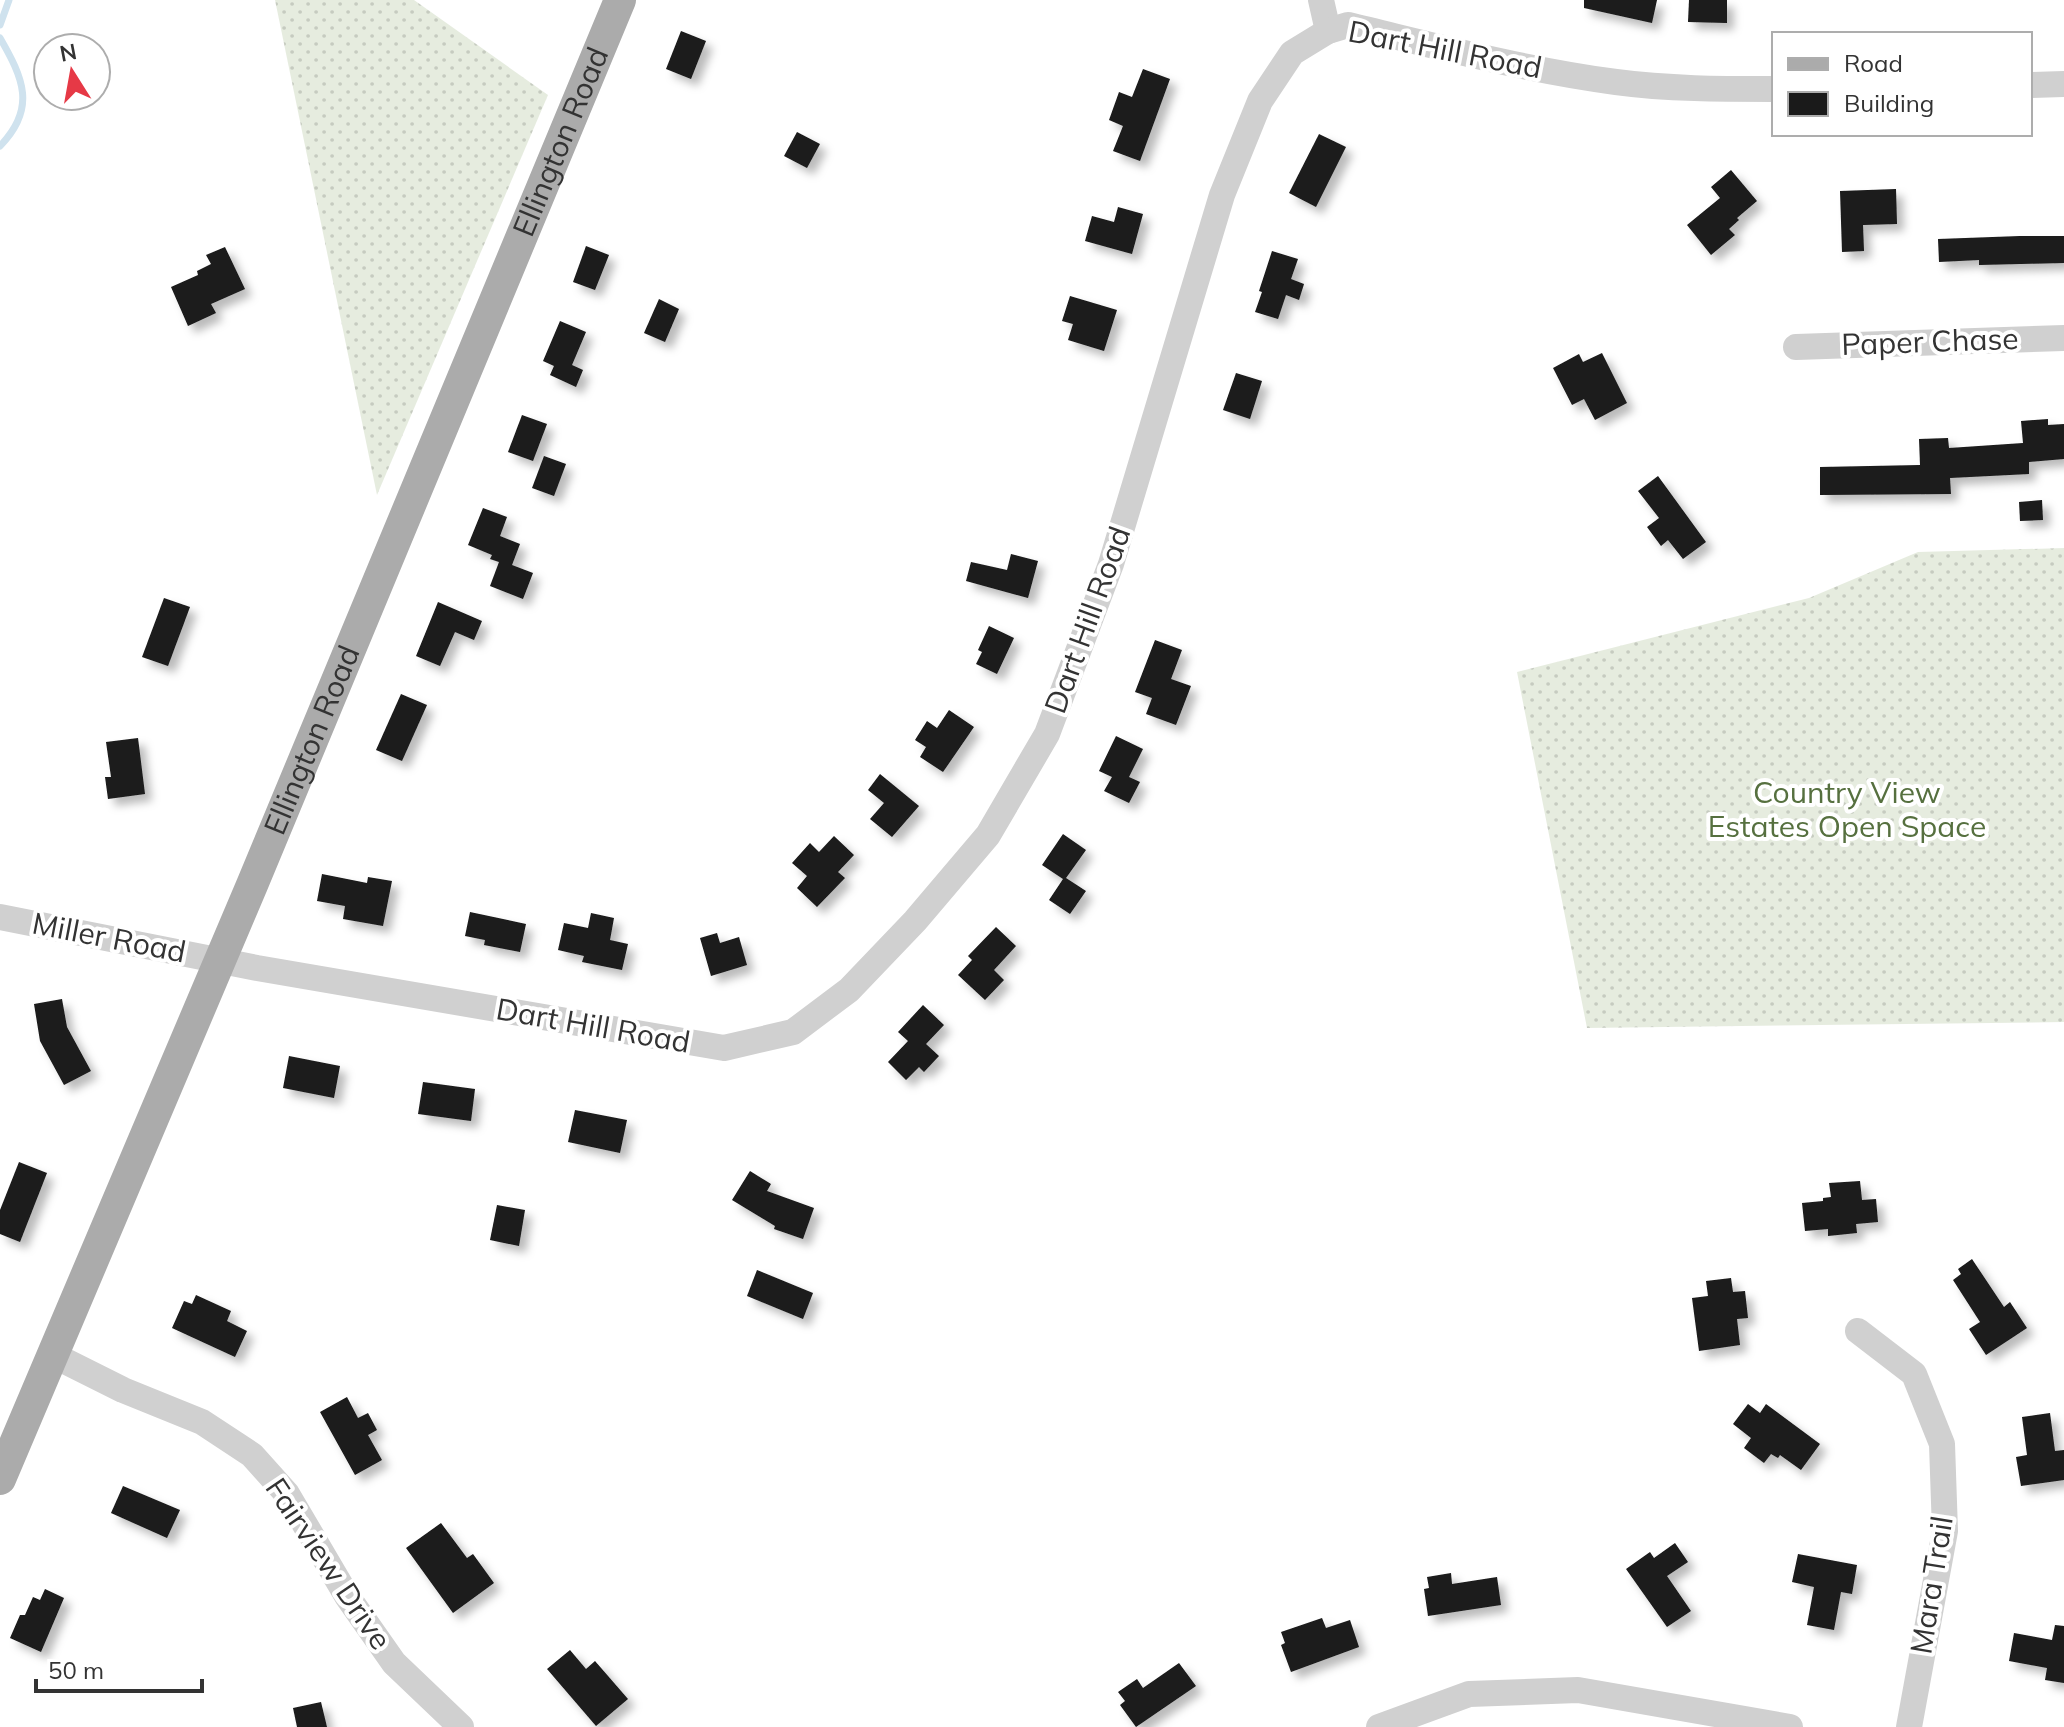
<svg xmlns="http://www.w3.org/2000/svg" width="2064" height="1727" viewBox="0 0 2064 1727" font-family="Mulish,sans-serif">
  <defs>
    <pattern id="grass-dots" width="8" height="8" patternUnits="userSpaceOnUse" patternTransform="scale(2)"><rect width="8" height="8" fill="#e6ecdf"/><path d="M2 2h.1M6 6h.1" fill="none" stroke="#c6cbc0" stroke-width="1.8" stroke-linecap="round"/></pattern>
    <filter id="shadow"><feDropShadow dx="7" dy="7" stdDeviation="4" flood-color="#0004"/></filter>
  </defs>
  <rect width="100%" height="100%" fill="#fff"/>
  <g fill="url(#grass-dots)">
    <polygon points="275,0 414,0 548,95 377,495"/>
    <polygon points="2064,548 2064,1022 1587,1028 1517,672 1809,598 1918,552"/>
  </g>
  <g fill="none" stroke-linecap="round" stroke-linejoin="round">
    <g stroke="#cfe2ee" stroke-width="7">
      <polyline points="0,25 9,0"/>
      <path d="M0,38c23,40 37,70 0,108"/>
    </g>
  </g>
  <g fill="#1a1a1a" filter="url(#shadow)">
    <polygon points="1584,0 1657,0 1652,23 1584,8"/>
    <polygon points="1689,0 1727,0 1727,23 1688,22"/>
    <polygon points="681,31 706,41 691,79 666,69"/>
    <polygon points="1143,69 1170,79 1140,161 1113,151 1123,126 1109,120 1119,92 1132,97"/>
    <polygon points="797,132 820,144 807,168 784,156"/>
    <polygon points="1319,134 1346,147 1316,207 1289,193"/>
    <polygon points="1731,170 1757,201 1737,218 1739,220 1729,229 1735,235 1711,255 1687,225 1720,198 1711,187"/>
    <polygon points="1896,189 1897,224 1863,225 1864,251 1842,252 1840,191"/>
    <polygon points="1118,207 1143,214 1132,254 1085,241 1092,216 1114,222"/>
    <polygon points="2020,236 2064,236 2064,263 1979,265 1979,260 1939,262 1938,239"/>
    <polygon points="586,246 609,255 595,290 573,282"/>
    <polygon points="225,247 245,289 211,304 216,313 188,326 171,287 198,275 197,271 211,264 206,255"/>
    <polygon points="1272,251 1298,259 1291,279 1304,284 1299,300 1286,295 1278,319 1255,312 1262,292 1259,291"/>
    <polygon points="1070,296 1117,310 1104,351 1068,340 1073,324 1062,321"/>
    <polygon points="659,299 679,309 665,342 644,333"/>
    <polygon points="560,321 586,332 572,365 583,370 576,387 550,375 554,366 543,361"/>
    <polygon points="1602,353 1627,403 1595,420 1584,399 1572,405 1553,368 1579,354 1583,362"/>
    <polygon points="1236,373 1262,381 1250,419 1223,410"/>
    <polygon points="522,415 547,424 533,461 508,452"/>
    <polygon points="2048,419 2048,425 2064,424 2064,459 2029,462 2029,474 1950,478 1951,494 1820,495 1820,467 1920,465 1919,439 1948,438 1949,448 2023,443 2021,421"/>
    <polygon points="544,456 566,464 554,496 532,488"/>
    <polygon points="1658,476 1706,542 1683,559 1668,540 1661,546 1647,527 1659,518 1638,491"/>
    <polygon points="2042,500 2043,520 2020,521 2019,502"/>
    <polygon points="483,508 507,517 500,536 520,544 512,565 533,573 523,599 490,586 499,562 490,559 492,555 468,545"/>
    <polygon points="1011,554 1038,561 1028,598 966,581 971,562 1007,570"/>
    <polygon points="164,598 190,607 168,666 142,657"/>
    <polygon points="438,602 482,621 474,640 455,632 440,666 416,656"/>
    <polygon points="989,626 1014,638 997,674 976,664 982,652 978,650"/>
    <polygon points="1155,640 1182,650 1171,679 1191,686 1176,725 1146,714 1152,698 1135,692"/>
    <polygon points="401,694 427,705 402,761 376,750"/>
    <polygon points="949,710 974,727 943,772 920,757 926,747 915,740 927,721 937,728"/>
    <polygon points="1116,736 1143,749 1129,777 1140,782 1129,803 1104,791 1112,777 1099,771"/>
    <polygon points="138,738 145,794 108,799 105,777 111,777 106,742"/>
    <polygon points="880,774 919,806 892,837 870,819 884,803 868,790"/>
    <polygon points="1063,834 1086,850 1066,878 1086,891 1070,914 1049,900 1063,879 1042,865"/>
    <polygon points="834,836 854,855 838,872 845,878 817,907 797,888 807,876 792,863 810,843 819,852"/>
    <polygon points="322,874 367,883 368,877 392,881 383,926 343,919 345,906 317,901"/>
    <polygon points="470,912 526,924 520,952 484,945 485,940 465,936"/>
    <polygon points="591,913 614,918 610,940 628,944 622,970 582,962 584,956 558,950 564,923 588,928"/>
    <polygon points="996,927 1016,946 994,970 1004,980 985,1000 958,975 972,960 968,956"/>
    <polygon points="717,933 720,943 739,937 747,965 711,976 700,938"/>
    <polygon points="62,999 67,1027 91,1071 64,1085 40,1041 34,1004"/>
    <polygon points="923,1005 944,1025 926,1044 939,1056 924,1072 919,1067 906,1080 888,1062 908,1041 898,1032"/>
    <polygon points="289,1056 340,1066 334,1098 283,1088"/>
    <polygon points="423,1082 475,1089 471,1121 418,1114"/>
    <polygon points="575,1110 627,1120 620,1153 568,1142"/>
    <polygon points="19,1162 47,1173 20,1242 0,1234 0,1210"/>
    <polygon points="750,1171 771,1184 767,1191 814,1208 803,1239 774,1229 775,1226 732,1200"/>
    <polygon points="1860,1181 1862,1200 1876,1199 1878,1222 1856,1224 1857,1233 1828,1236 1828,1229 1805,1231 1802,1203 1823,1201 1823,1198 1831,1197 1829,1183"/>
    <polygon points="497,1205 525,1210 519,1246 490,1240"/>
    <polygon points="1972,1259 2004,1307 2010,1302 2027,1328 1986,1355 1969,1329 1980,1322 1953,1280 1961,1274 1958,1269"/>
    <polygon points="757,1270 813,1293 803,1319 747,1296"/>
    <polygon points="1731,1278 1733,1292 1745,1291 1748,1318 1737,1319 1740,1345 1699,1351 1692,1298 1708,1296 1706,1281"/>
    <polygon points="196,1295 231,1311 227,1321 247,1331 235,1357 172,1328 184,1301 192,1304"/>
    <polygon points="347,1397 358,1418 368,1413 377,1430 368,1435 382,1460 355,1475 320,1412"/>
    <polygon points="1748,1404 1760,1413 1766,1404 1820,1444 1801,1470 1780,1455 1778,1458 1771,1454 1764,1463 1744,1448 1751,1438 1733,1424"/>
    <polygon points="2050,1413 2055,1451 2064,1450 2064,1480 2021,1486 2016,1457 2027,1455 2022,1417"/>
    <polygon points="123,1486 180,1510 167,1538 111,1513"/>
    <polygon points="441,1523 467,1558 473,1554 494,1583 453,1613 406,1548"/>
    <polygon points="1675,1543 1688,1562 1667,1576 1691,1611 1667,1627 1626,1569 1650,1552 1654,1558"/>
    <polygon points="1798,1554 1857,1565 1852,1594 1841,1592 1834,1630 1807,1625 1814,1587 1792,1582"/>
    <polygon points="1451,1573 1452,1584 1497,1577 1501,1605 1428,1616 1424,1589 1429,1588 1427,1577"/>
    <polygon points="45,1589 64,1598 41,1652 10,1638 20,1615 25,1615 33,1597 40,1600"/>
    <polygon points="1322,1618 1326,1628 1350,1620 1359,1647 1291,1672 1281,1645 1285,1643 1281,1632"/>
    <polygon points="2055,1625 2064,1626 2064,1683 2045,1680 2047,1668 2009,1661 2014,1633 2052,1640"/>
    <polygon points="570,1650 586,1669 595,1661 628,1699 596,1726 547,1669"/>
    <polygon points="1179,1663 1196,1686 1136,1727 1120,1705 1125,1701 1118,1692 1137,1679 1143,1688"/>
    <polygon points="321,1702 327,1727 297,1727 293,1708"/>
  </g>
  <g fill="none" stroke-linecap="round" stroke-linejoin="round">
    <g stroke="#d0d0d0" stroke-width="26">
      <polyline points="1321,0 1328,31"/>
      <polyline points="2030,85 2064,84"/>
      <polyline points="1796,347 2064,338"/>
      <path d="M0,917l257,51 467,80 69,-16 56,-42 66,-69 73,-86 59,-101 64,-170 111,-369 38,-94 32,-48 36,-22 20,-6c88,21 177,45 268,57 52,7 105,7 158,7"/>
      <polyline points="1858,1331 1914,1374 1942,1444 1945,1531 1909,1727"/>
      <polyline points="53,1355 123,1390 202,1422 252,1455 287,1494 347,1596 394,1663 461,1727"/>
      <polyline points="1379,1727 1469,1694 1578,1690 1790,1727"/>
    </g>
    <path stroke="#ababab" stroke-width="32" id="s1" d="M0,1479l252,-594 368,-885"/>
  </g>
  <g text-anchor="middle" stroke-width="8" stroke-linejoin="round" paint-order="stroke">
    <g font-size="30" fill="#333" stroke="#fff">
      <text transform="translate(1445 50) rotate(11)" y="10">Dart Hill Road</text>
      <text dy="10" stroke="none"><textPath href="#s1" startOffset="1450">Ellington Road</textPath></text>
      <text transform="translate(1930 342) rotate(-2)" y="10">Paper Chase</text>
      <text transform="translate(1088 620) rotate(-70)" y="10">Dart Hill Road</text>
      <text dy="10" stroke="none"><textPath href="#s1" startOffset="802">Ellington Road</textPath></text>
      <text transform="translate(109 938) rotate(11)" y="10">Miller Road</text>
      <text transform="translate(593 1026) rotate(10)" y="10">Dart Hill Road</text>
      <text transform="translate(328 1564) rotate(56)" y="10">Fairview Drive</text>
      <text transform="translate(1932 1585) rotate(-81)" y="10">Mara Trail</text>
    </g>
    <g font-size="30" fill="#56703f" stroke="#fff">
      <text x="1847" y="803">Country View<tspan x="1847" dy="34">Estates Open Space</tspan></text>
    </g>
  </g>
  <rect x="1772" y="32" width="260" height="104" fill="#ffffff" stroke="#adadad" stroke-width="2"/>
  <rect x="1788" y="58" width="40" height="12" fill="#ababab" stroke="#adadad" stroke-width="2"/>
  <text x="1844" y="72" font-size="24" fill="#333333">Road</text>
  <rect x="1788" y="92" width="40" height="24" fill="#1a1a1a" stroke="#adadad" stroke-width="2"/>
  <text x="1844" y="112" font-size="24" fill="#333333">Building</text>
  <g transform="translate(72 72) rotate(349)"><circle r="38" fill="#ffffff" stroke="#adadad" stroke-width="2"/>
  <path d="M0-6L14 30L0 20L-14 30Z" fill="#e63946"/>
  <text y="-12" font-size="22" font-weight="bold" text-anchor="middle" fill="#333333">N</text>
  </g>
  <path d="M36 1679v12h166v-12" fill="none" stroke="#333333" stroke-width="4"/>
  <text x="48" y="1679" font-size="24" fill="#333333" stroke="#ffffff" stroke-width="6" paint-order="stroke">50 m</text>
</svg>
